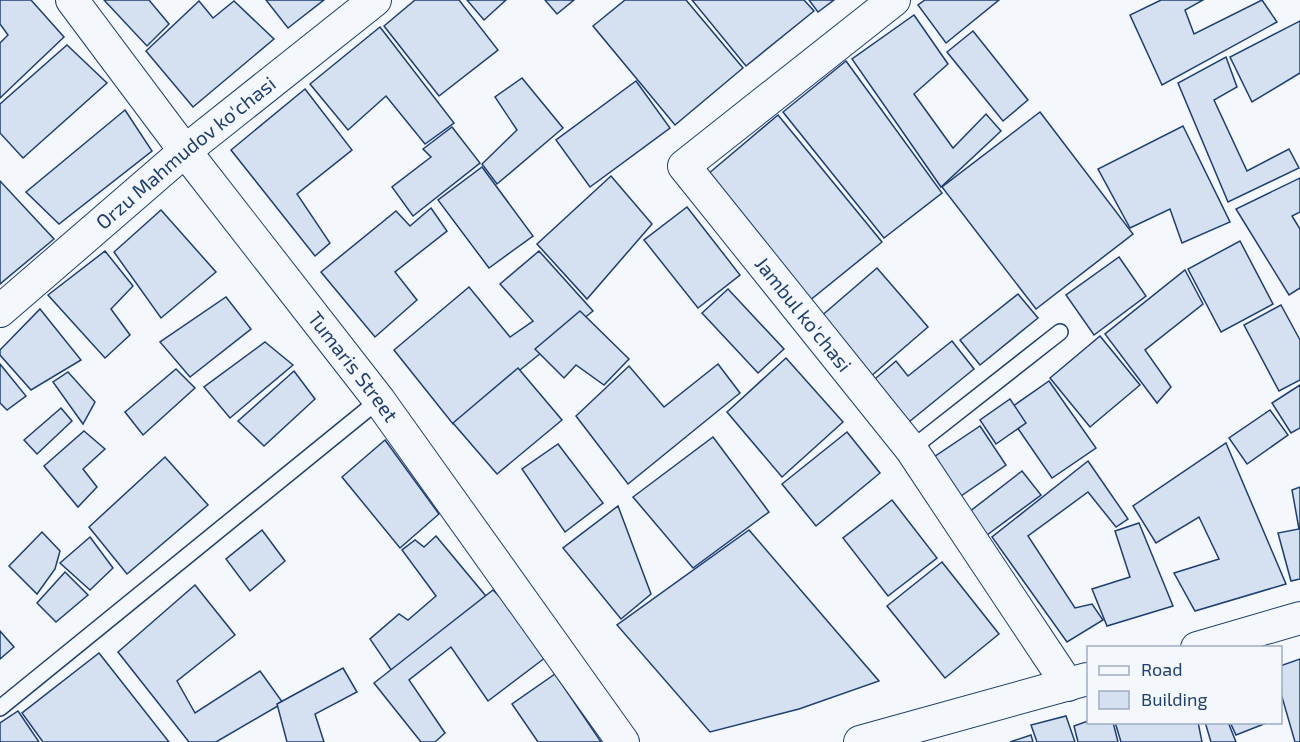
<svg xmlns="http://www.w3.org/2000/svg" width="1300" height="742" viewBox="0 0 1300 742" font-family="'Exo 2',sans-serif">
  <rect width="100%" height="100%" fill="#f4f7fb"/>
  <g fill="#d5e0f0" stroke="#1d3f73" stroke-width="1.5">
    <polygon points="0,0 31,0 64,37 0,98 0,43 8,35 0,24"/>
    <polygon points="104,0 149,0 169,24 147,46"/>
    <polygon points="266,0 324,0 288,28"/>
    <polygon points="415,0 459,0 498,50 439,96 384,26"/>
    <polygon points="467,0 506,0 484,20"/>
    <polygon points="545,0 574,0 557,14"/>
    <polygon points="625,0 686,0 743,68 675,125 593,26"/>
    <polygon points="692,0 804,0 814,11 746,66"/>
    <polygon points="809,0 834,0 818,12"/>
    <polygon points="925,0 999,0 946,43 918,5"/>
    <polygon points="1161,0 1203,0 1185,10 1194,34 1262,0 1277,22 1162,85 1130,15"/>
    <polygon points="199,1 213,18 234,1 274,39 193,107 146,51"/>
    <polygon points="914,15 948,64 914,94 953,148 986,114 1001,131 941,187 852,59"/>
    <polygon points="1300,21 1300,73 1252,102 1230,57"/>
    <polygon points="380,27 454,123 425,144 386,96 348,130 310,84"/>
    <polygon points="973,31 1028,100 1003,121 947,52"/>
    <polygon points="67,45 107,83 23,158 0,133 0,104"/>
    <polygon points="1226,57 1237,87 1214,100 1247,171 1289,149 1299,168 1228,202 1178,83"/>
    <polygon points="846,61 942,193 884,238 783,112"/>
    <polygon points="522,78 563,128 497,184 482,164 517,130 495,97"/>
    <polygon points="636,81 670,128 590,187 556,140"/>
    <polygon points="305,89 352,150 297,194 330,243 315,256 231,150"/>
    <polygon points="125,110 152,151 59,224 26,192"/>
    <polygon points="1040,112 1133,234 1036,309 942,187"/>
    <polygon points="778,115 882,242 809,301 708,174"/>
    <polygon points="1183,126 1230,222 1182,243 1170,209 1130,228 1098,169"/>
    <polygon points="452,127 480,163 413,216 392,187 431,157 423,149"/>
    <polygon points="482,167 533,236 489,268 438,200"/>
    <polygon points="611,176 652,224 587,299 537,244"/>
    <polygon points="1300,178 1300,212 1292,216 1300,229 1300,288 1289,295 1236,209"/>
    <polygon points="0,181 54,239 0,284"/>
    <polygon points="687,207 740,275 698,308 644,240"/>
    <polygon points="431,208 447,231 395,272 417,300 375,337 321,272 396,211 410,226"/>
    <polygon points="161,210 216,272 161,318 114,252"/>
    <polygon points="1240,241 1273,304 1221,332 1188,269"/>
    <polygon points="105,251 133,286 111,309 130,335 105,358 48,295"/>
    <polygon points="539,251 593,311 453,424 394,350 469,287 510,337 533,321 500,284"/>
    <polygon points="1119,257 1146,296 1094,335 1066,295"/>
    <polygon points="877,268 928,327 870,377 819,318"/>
    <polygon points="1185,270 1203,304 1145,350 1171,387 1157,403 1105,334"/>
    <polygon points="728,289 784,349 758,373 702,313"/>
    <polygon points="1018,294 1038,318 980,365 960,340"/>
    <polygon points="226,297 251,329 190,377 160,342"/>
    <polygon points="1281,305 1300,340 1300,380 1279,391 1244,325"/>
    <polygon points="40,309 81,360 31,390 0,355 0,350"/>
    <polygon points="580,311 629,359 604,385 576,365 564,378 535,349"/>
    <polygon points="1100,336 1140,385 1090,427 1050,378"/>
    <polygon points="952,341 974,369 904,426 869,384 896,361 908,376"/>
    <polygon points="265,342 293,365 230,418 204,387"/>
    <polygon points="786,358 843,422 782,477 727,412"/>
    <polygon points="0,364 26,396 7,410 0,403"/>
    <polygon points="718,364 740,393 628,484 576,416 629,366 664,407"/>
    <polygon points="518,368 562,420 497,474 453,423"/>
    <polygon points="176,369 195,388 143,435 125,412"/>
    <polygon points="294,371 315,399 264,446 238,421"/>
    <polygon points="68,372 95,402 83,424 53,382"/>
    <polygon points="1049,381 1096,448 1052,478 1006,411"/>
    <polygon points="1300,385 1300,428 1291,433 1272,403"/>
    <polygon points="1010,399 1026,423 996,444 980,420"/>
    <polygon points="61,408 72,421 37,454 24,440"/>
    <polygon points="1270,410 1288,435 1247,464 1229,438"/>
    <polygon points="980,426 1006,465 958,498 931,459"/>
    <polygon points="84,431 105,449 83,469 97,487 78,507 44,466"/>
    <polygon points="847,432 880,473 816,526 782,484"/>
    <polygon points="713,437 769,512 693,568 633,497"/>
    <polygon points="385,440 439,514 400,548 342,477"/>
    <polygon points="1226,443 1286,584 1195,611 1174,573 1219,559 1199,517 1156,543 1133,506"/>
    <polygon points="558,444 603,503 565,532 522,469"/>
    <polygon points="165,457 208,505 127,574 89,527"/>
    <polygon points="1088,461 1128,519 1116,527 1088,492 1028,536 1075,608 1092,604 1103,620 1067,642 992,537"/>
    <polygon points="1022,471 1041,495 987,535 969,512"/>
    <polygon points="1300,487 1300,579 1291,581 1278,533 1299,529 1292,490"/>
    <polygon points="892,500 937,558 888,596 843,538"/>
    <polygon points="618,506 651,594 621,619 563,548"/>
    <polygon points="1139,523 1173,606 1107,626 1092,589 1130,577 1115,531"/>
    <polygon points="262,530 285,561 250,591 226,559"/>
    <polygon points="749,530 879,681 799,709 710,732 617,625"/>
    <polygon points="42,532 60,551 55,569 37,594 9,566"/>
    <polygon points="436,536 490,601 394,674 370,639 399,614 408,620 436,596 402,550 415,540 424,547"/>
    <polygon points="90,537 113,568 90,590 60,563"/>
    <polygon points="942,562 999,634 945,678 887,606"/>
    <polygon points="65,572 88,595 56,622 37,603"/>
    <polygon points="195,585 235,635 177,681 195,713 260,671 283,703 216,742 189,742 118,652"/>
    <polygon points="493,590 554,651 488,701 451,647 409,680 445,733 435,742 421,742 374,683"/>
    <polygon points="0,631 14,647 0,659"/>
    <polygon points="99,653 169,742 43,742 22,713"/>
    <polygon points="1300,659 1300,742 1295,742 1280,690 1280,666"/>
    <polygon points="343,668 357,692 315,714 324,742 287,742 277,704"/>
    <polygon points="555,674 601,742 538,742 512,704"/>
    <polygon points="18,711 39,742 0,742 0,723"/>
    <polygon points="1066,716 1075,742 1037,742 1031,725"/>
    <polygon points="1088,721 1113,722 1118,742 1078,742 1074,726"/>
    <polygon points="1115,722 1198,722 1202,742 1121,742"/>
    <polygon points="1205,722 1228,722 1236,742 1211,742"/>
    <polygon points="1230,722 1269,722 1236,735"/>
    <polygon points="1031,735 1033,742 1010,742"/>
  </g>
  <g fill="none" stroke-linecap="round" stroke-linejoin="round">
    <g stroke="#1d3f73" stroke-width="18">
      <g id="lane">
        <polyline points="911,449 1060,332"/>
        <polyline points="0,708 379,400"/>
      </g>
    </g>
    <g stroke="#1d3f73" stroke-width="34">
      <g id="street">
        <path id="s1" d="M72,0l113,151 194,249 244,342"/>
        <path id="s2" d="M894,0l-210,166 227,283 157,236"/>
        <path id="s3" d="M0,311l185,-160 190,-151"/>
        <polyline points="1197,648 1300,618"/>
        <polyline points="860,742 1087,679"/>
      </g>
    </g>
    <use href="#lane" stroke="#f4f7fb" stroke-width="15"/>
    <use href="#street" stroke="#f4f7fb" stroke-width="32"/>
  </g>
  <g text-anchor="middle" stroke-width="4.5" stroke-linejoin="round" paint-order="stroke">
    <g font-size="20" fill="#1d3f73" stroke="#f4f7fb">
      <text dy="7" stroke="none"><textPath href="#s3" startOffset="244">Orzu Mahmudov ko'chasi</textPath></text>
      <text dy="7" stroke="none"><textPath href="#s2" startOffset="458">Jambul ko'chasi</textPath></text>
      <text dy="7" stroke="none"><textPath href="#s1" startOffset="462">Tumaris Street</textPath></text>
    </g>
  </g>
  <rect x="1087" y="646" width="195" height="78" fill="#f4f7fb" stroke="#9eadc5" stroke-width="1.5"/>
  <rect x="1099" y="666" width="30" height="9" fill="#f4f7fb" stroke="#9eadc5" stroke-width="1.5"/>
  <text x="1141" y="676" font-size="18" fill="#1d3f73">Road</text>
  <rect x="1099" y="691" width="30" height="18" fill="#d5e0f0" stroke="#9eadc5" stroke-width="1.5"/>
  <text x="1141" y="706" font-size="18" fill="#1d3f73">Building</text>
</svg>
